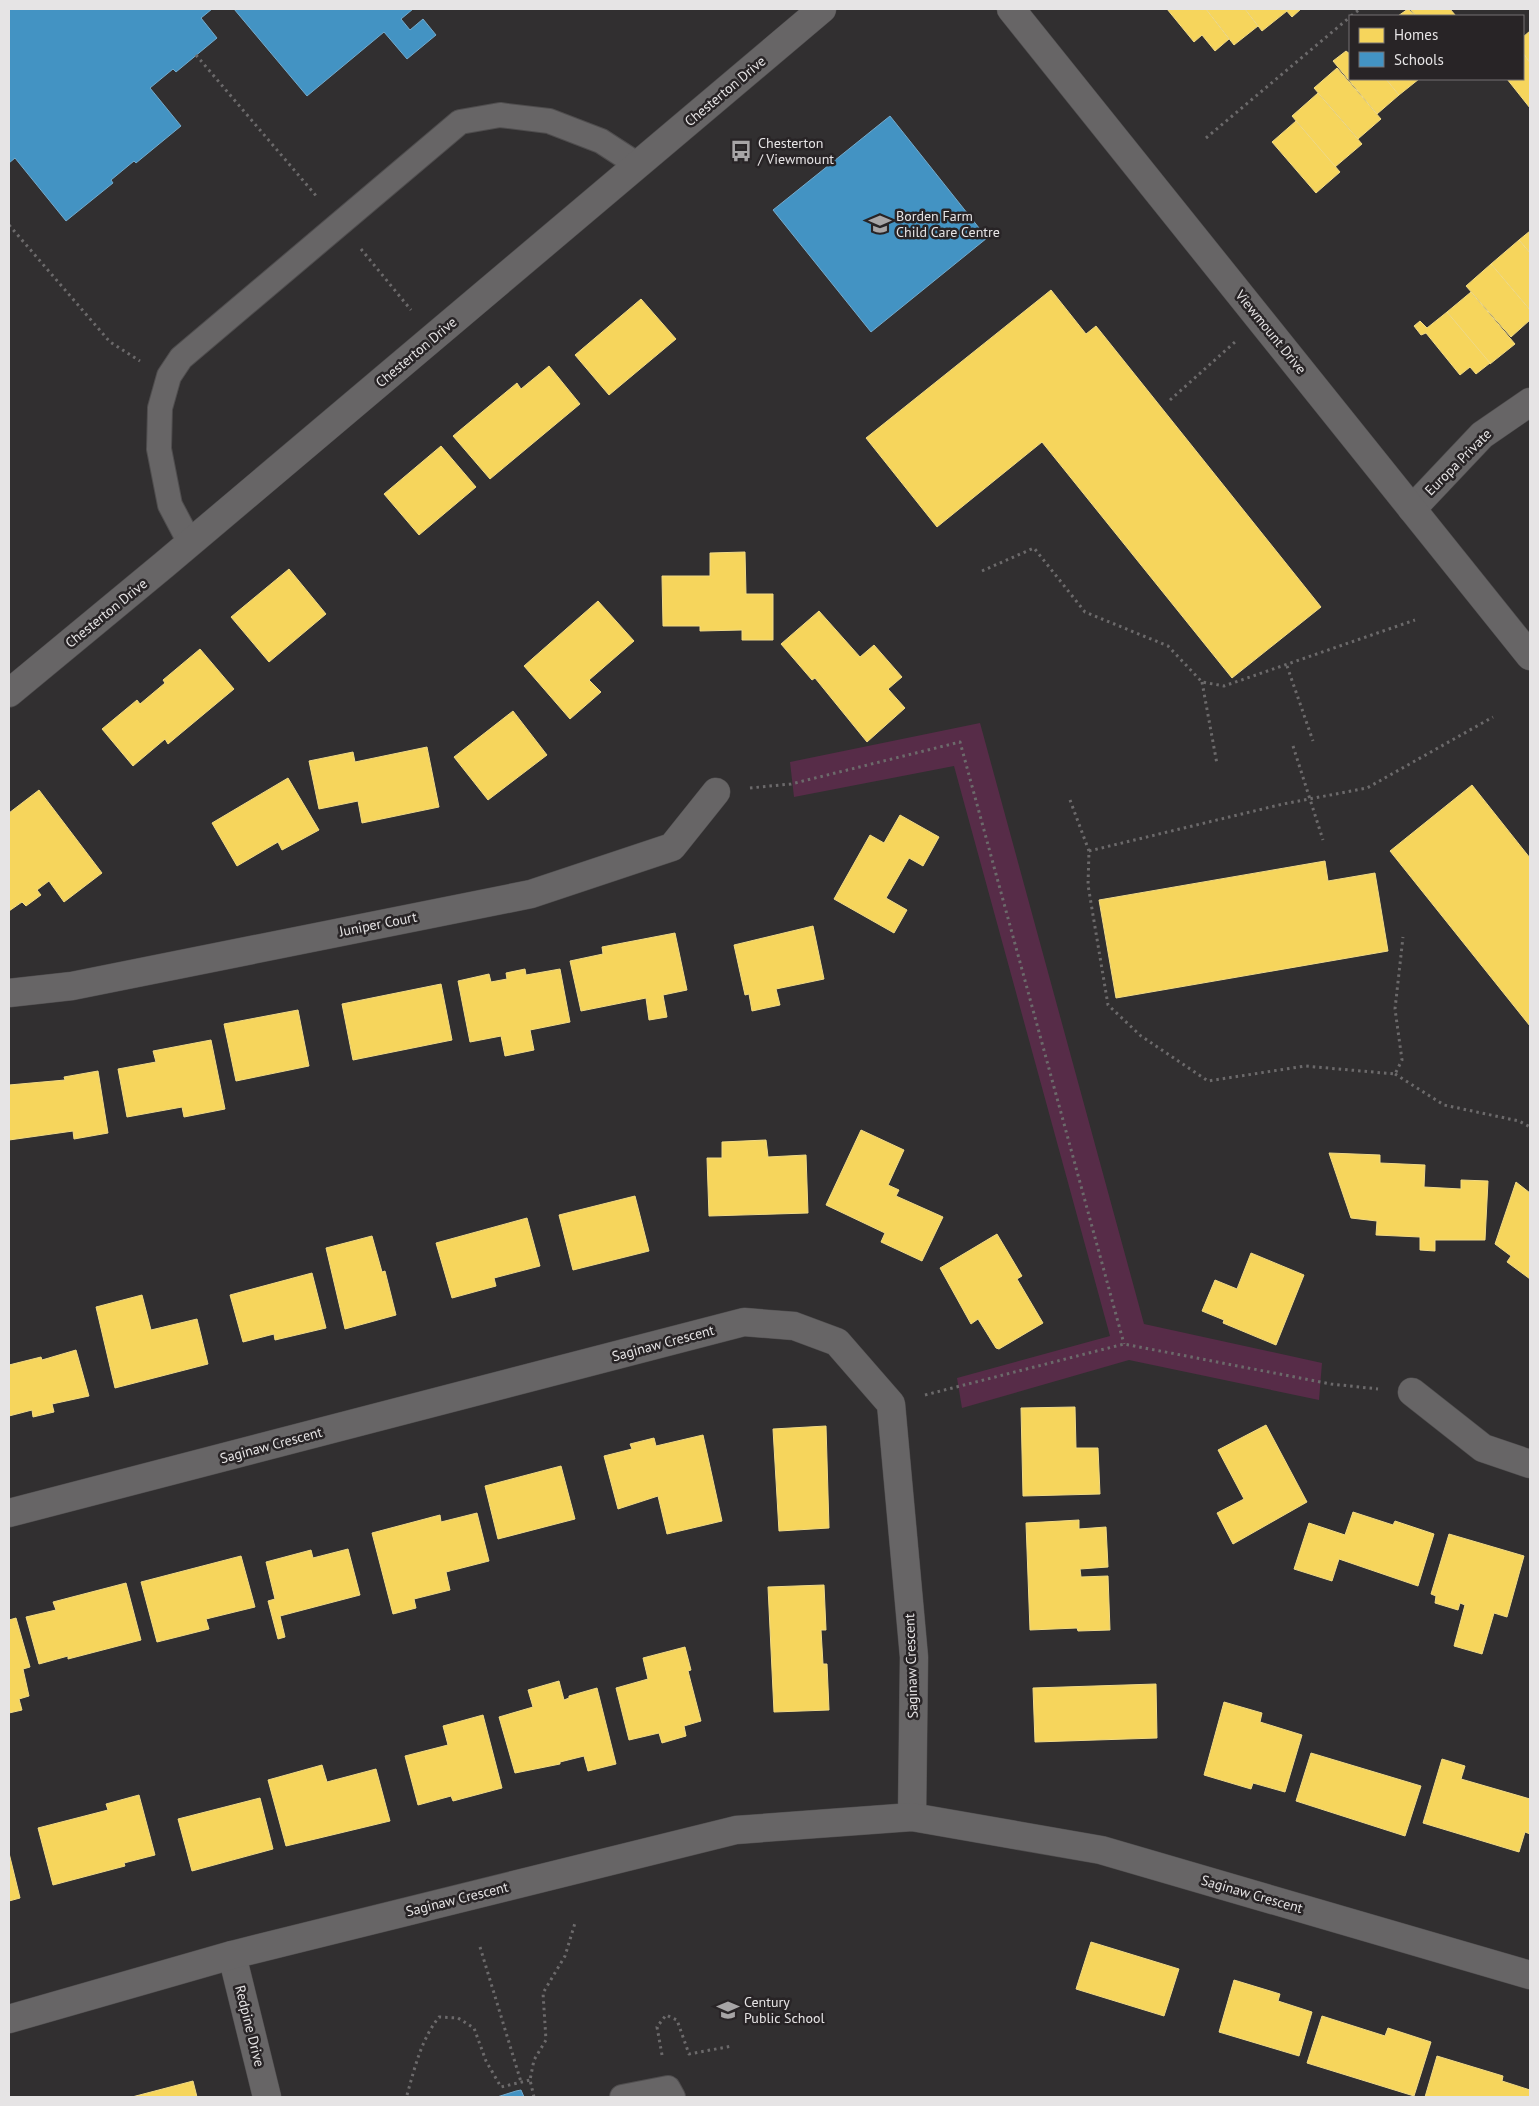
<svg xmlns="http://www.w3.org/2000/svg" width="1539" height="2106" viewBox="0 0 1539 2106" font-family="'PT Sans',sans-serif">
  <rect width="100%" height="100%" fill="#312f30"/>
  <polygon fill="#572c48" points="980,723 1144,1324 1322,1363 1319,1400 1129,1360 962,1408 957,1378 1110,1336 954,766 794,797 790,762"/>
  <g fill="#f6d55c" stroke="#f1da85">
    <polygon points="1167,9 1206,9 1229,39 1215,51 1202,35 1194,42"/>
    <polygon points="1206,9 1245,9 1258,26 1234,45"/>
    <polygon points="1245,9 1285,9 1287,11 1262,31"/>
    <polygon points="1285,9 1301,9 1292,17"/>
    <polygon points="1408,9 1416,16 1398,16"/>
    <polygon points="1410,9 1450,9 1456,16 1416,16"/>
    <polygon points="1530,31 1530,63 1523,53 1523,37"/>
    <polygon points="1346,51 1350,54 1350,79 1386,79 1399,95 1377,114 1333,61"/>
    <polygon points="1523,53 1530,63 1530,108 1507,79 1523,79"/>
    <polygon points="1337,68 1381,119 1358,139 1314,88"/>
    <polygon points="1386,79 1419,79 1399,95"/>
    <polygon points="1318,93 1362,144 1335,167 1292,116"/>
    <polygon points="1296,121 1340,172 1316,193 1272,142"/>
    <polygon points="1530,231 1530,253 1519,240"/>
    <polygon points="1519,240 1530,253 1530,310 1491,264"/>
    <polygon points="1491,264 1530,310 1530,320 1511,337 1466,286"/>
    <polygon points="1051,290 1086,334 1096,326 1321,607 1232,678 1042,442 937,527 866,438"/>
    <polygon points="1471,292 1515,344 1490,364 1447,312"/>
    <polygon points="641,299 676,339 609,395 575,355"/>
    <polygon points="1447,312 1490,363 1476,374 1470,367 1460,375 1426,333 1421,335 1414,326 1420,321 1427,328"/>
    <polygon points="549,366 580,404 490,479 453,436 517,383 521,389"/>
    <polygon points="441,446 476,487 419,535 384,494"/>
    <polygon points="745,552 746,594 773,594 773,640 742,640 742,630 700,631 700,626 663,626 662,576 710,576 710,553"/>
    <polygon points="289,569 326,614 269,662 231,617"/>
    <polygon points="598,601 634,641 589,680 601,692 570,719 524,666"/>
    <polygon points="819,611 860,657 874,645 902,677 888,689 905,708 867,742 815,678 812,680 781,644"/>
    <polygon points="200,649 234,689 168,744 165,739 133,766 102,729 137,700 140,704 165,683 163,680"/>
    <polygon points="513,711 547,755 488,800 454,757"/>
    <polygon points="427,747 439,807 362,823 358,801 319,809 309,761 353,752 355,762"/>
    <polygon points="288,778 319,830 282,850 278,842 237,866 212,823"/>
    <polygon points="1472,785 1530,858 1530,1026 1390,851"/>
    <polygon points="39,790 102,873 64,902 49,881 37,890 41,895 26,906 22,902 9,911 9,813"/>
    <polygon points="900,815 939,837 923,866 909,858 886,898 907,910 894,933 834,899 870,835 884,843"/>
    <polygon points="1325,861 1328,881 1375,873 1388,951 1116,998 1099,900"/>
    <polygon points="813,926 824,979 776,989 780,1005 752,1011 749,994 745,995 734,945"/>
    <polygon points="675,933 687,990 663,995 667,1017 649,1020 646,998 581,1011 570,961 603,954 602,947"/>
    <polygon points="525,969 526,975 560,969 570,1022 530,1030 534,1050 505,1056 501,1036 470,1042 458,981 489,974 491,982 507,979 506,973"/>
    <polygon points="441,984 452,1040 353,1060 342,1004"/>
    <polygon points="298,1010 309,1066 236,1081 224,1024"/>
    <polygon points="211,1040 225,1109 184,1117 182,1107 127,1117 118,1069 156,1062 153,1051"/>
    <polygon points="98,1071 108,1133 74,1139 73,1131 9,1140 9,1085 65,1080 64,1077"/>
    <polygon points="861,1130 904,1150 888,1185 899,1190 896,1196 943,1217 922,1261 881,1242 885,1233 826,1205"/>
    <polygon points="766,1140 768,1157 806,1155 808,1213 709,1216 707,1158 722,1158 722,1142"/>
    <polygon points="1329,1153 1380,1155 1380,1163 1425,1165 1424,1187 1461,1189 1461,1180 1488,1181 1485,1240 1435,1240 1435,1251 1420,1250 1420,1237 1376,1235 1377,1221 1351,1218"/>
    <polygon points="1516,1182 1530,1193 1530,1279 1507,1262 1511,1256 1495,1244"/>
    <polygon points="635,1196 649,1251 573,1270 559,1215"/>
    <polygon points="527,1218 540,1266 494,1278 496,1286 452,1298 436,1243"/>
    <polygon points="997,1234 1022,1276 1017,1279 1043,1323 999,1349 996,1348 978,1319 971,1324 940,1268"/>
    <polygon points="372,1236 382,1272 385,1271 396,1315 345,1329 326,1248"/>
    <polygon points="1251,1253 1304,1275 1276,1345 1223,1323 1224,1320 1202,1311 1215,1280 1237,1289"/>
    <polygon points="312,1273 326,1328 275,1340 274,1334 243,1342 230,1295"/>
    <polygon points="142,1295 151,1330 197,1319 208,1364 115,1388 96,1307"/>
    <polygon points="76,1350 89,1396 52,1404 54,1412 33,1417 32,1410 9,1416 9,1365 41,1357 42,1360"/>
    <polygon points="1075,1407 1076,1448 1098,1448 1100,1494 1023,1496 1021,1408"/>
    <polygon points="1266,1425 1307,1502 1233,1544 1217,1513 1244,1499 1218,1450"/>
    <polygon points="826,1426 829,1528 779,1531 773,1429"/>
    <polygon points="703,1435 722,1521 667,1534 658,1496 618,1509 604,1456 632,1449 630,1444 654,1438 656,1446"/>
    <polygon points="561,1466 575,1519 498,1539 485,1486"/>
    <polygon points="1353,1512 1393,1525 1395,1521 1434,1534 1418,1586 1339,1559 1332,1581 1294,1569 1309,1523 1345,1535"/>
    <polygon points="477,1513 489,1561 446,1572 450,1590 414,1599 416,1608 393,1614 372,1533 440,1515 441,1522"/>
    <polygon points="1079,1520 1079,1529 1106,1527 1108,1567 1080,1569 1081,1577 1108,1576 1110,1630 1078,1631 1077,1628 1030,1630 1026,1523"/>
    <polygon points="1449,1534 1524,1556 1507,1617 1494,1613 1482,1654 1454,1646 1465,1605 1460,1603 1458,1610 1435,1603 1436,1596 1431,1594"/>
    <polygon points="348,1549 360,1595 280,1616 285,1637 278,1639 268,1601 275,1599 266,1562 311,1550 313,1558"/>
    <polygon points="241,1556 255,1607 206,1619 209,1629 157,1642 141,1582"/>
    <polygon points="126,1583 141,1640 68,1659 68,1656 39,1664 26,1617 56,1610 53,1602"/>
    <polygon points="824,1585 826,1630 821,1630 823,1664 827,1664 829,1710 774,1712 768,1587"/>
    <polygon points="16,1618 30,1667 23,1669 29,1696 19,1699 22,1710 9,1713 9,1715 9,1620"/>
    <polygon points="685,1647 691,1670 688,1671 701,1721 684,1726 686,1736 662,1743 659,1733 629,1740 616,1688 648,1679 643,1658"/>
    <polygon points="559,1681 564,1700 569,1698 569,1696 597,1688 616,1764 588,1771 584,1756 560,1762 560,1764 515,1773 499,1717 533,1707 528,1690"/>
    <polygon points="1156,1684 1157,1738 1035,1742 1033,1688"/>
    <polygon points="1224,1702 1262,1713 1260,1722 1302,1735 1285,1792 1253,1783 1251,1789 1204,1775"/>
    <polygon points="483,1715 502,1788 453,1801 451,1796 418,1805 405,1756 448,1745 443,1726"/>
    <polygon points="1311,1753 1421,1786 1405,1836 1296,1801"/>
    <polygon points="1442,1759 1465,1766 1461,1779 1530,1799 1530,1834 1525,1832 1519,1852 1423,1823"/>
    <polygon points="322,1765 327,1782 376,1769 390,1821 286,1846 268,1780"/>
    <polygon points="139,1795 155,1855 124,1863 125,1866 53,1885 38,1828 108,1810 106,1804"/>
    <polygon points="260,1798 273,1849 192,1871 178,1819"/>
    <polygon points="9,1853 20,1898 9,1901"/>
    <polygon points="1091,1942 1179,1969 1164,2016 1076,1989"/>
    <polygon points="1234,1980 1280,1994 1278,2001 1312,2012 1299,2056 1219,2032"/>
    <polygon points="1322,2016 1385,2036 1388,2028 1431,2042 1414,2096 1307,2063"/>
    <polygon points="1437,2056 1503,2076 1502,2081 1530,2090 1530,2097 1425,2097"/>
    <polygon points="193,2081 197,2097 132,2097"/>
  </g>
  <g fill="#4393c3" stroke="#74abcd">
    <polygon points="9,9 212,9 201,18 217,38 176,72 173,69 150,88 181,126 136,163 134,161 111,180 113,183 66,221 15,158 9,163"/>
    <polygon points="234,9 413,9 401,19 410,30 423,19 436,35 407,59 384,32 307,96"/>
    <polygon points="890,116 987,238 871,332 773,210"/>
    <polygon points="521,2090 524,2097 497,2097 516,2091"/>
  </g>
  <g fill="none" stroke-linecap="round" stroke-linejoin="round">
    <g stroke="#4f4d4e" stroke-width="26">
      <g id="service">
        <polyline points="190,543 170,505 159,449 160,408 169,376 181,358 460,122 500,115 549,121 601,141 638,165"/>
        <polyline points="622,2097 668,2088 673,2097"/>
      </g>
    </g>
    <g stroke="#4f4d4e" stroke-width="29">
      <g id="minor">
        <polyline points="1412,509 1482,435 1530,402"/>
        <polyline points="9,993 72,986 531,894 672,847 716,792"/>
        <polyline points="1412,1392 1483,1448 1530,1464"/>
        <polyline points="9,1513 744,1322 794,1326 837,1342 891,1404 914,1657 912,1817"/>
        <polyline points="232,1955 267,2097"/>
        <polyline points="9,2019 232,1955 736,1830 912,1817 1101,1850 1530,1975"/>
      </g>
    </g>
    <g stroke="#4f4d4e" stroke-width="29">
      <g id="tertiary">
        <polyline points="1011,9 1530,656"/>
        <polyline points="9,693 165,564 822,9"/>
      </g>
    </g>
    <g stroke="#6c6a6b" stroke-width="3" stroke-dasharray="2.5 4" stroke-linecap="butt">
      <polyline points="1351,16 1360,9"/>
      <polyline points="196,55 318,198"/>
      <polyline points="1206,138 1350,17"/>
      <polyline points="9,225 110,342 140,361"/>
      <polyline points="361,249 411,310"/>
      <polyline points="1170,400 1235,342"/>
      <polyline points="982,571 1034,548 1085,612 1168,646 1202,682 1224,686 1415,620"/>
      <polyline points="1287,666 1313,741"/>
      <polyline points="1202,682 1217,764"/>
      <polyline points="1293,746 1323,840"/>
      <polyline points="750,788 791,784 960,742 1124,1344"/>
      <polyline points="1070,800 1089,851 1088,885 1108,1005 1141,1036 1208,1081 1305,1066 1395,1074 1402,1060 1395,1009 1403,937"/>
      <polyline points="1089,851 1283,804 1367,788 1493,717"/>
      <polyline points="1395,1074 1444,1105 1519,1121 1530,1127"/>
      <polyline points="925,1395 1124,1344 1331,1384 1378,1389"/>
      <polyline points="480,1947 521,2082"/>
      <polyline points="662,2055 657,2027 666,2015 677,2020 689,2054 732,2046"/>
      <path d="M407,2095c8,-28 14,-55 32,-78l19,1 16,10 12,33 15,26 29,-7"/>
      <polyline points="534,2097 530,2080 534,2060 546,2040 543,1993 565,1956 575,1923"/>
    </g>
    <use href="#service" stroke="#676566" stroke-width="24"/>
    <use href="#minor" stroke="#676566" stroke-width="28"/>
    <use href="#tertiary" stroke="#676566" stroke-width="28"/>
  </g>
  <defs>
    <g id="bus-bare" transform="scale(1.725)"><path d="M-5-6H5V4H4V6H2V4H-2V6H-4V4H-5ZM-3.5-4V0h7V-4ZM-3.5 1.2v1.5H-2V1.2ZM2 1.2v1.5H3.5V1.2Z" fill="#a7a5a6" stroke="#282426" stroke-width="2.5" paint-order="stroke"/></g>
    <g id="school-bare" transform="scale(1.725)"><path d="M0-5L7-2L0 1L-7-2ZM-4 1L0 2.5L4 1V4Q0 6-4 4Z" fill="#a7a5a6" stroke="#282426" stroke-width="2.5" paint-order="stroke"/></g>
  </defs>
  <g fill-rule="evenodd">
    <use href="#bus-bare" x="741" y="151"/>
    <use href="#school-bare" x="880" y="224"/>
    <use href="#school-bare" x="728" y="2010"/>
  </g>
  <g text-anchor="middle" stroke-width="5" stroke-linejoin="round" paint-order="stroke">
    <g font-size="14" fill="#e6e4e5" stroke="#282426">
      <text transform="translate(725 91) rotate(-40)" y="5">Chesterton Drive</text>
      <text transform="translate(1271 332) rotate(51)" y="5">Viewmount Drive</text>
      <text transform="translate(416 352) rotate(-40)" y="5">Chesterton Drive</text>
      <text transform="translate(1458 462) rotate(-45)" y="5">Europa Private</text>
      <text transform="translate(106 613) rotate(-39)" y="5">Chesterton Drive</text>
      <text transform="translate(378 924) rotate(-11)" y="5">Juniper Court</text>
      <text transform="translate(663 1343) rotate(-15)" y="5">Saginaw Crescent</text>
      <text transform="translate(271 1445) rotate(-15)" y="5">Saginaw Crescent</text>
      <text transform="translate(911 1666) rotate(-92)" y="5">Saginaw Crescent</text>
      <text transform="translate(1252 1894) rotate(16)" y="5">Saginaw Crescent</text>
      <text transform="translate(457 1899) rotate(-14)" y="5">Saginaw Crescent</text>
      <text transform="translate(250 2026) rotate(76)" y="5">Redpine Drive</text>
    </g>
    <g font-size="14" fill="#e6e4e5" stroke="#282426" text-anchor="start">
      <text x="758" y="148">Chesterton<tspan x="758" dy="16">/ Viewmount</tspan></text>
      <text x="896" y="221">Borden Farm<tspan x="896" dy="16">Child Care Centre</tspan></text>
      <text x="744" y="2007">Century<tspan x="744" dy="16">Public School</tspan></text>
    </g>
  </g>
  <rect width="1539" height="2106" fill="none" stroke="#e6e4e5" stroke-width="20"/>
  <rect x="1349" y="15" width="175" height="65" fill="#282426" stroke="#747172"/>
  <rect x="1359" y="28" width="25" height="15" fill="#f6d55c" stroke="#747172"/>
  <text x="1394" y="40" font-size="15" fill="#e6e4e5">Homes</text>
  <rect x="1359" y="52" width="25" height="15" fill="#4393c3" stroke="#747172"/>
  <text x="1394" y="65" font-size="15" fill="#e6e4e5">Schools</text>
</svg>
